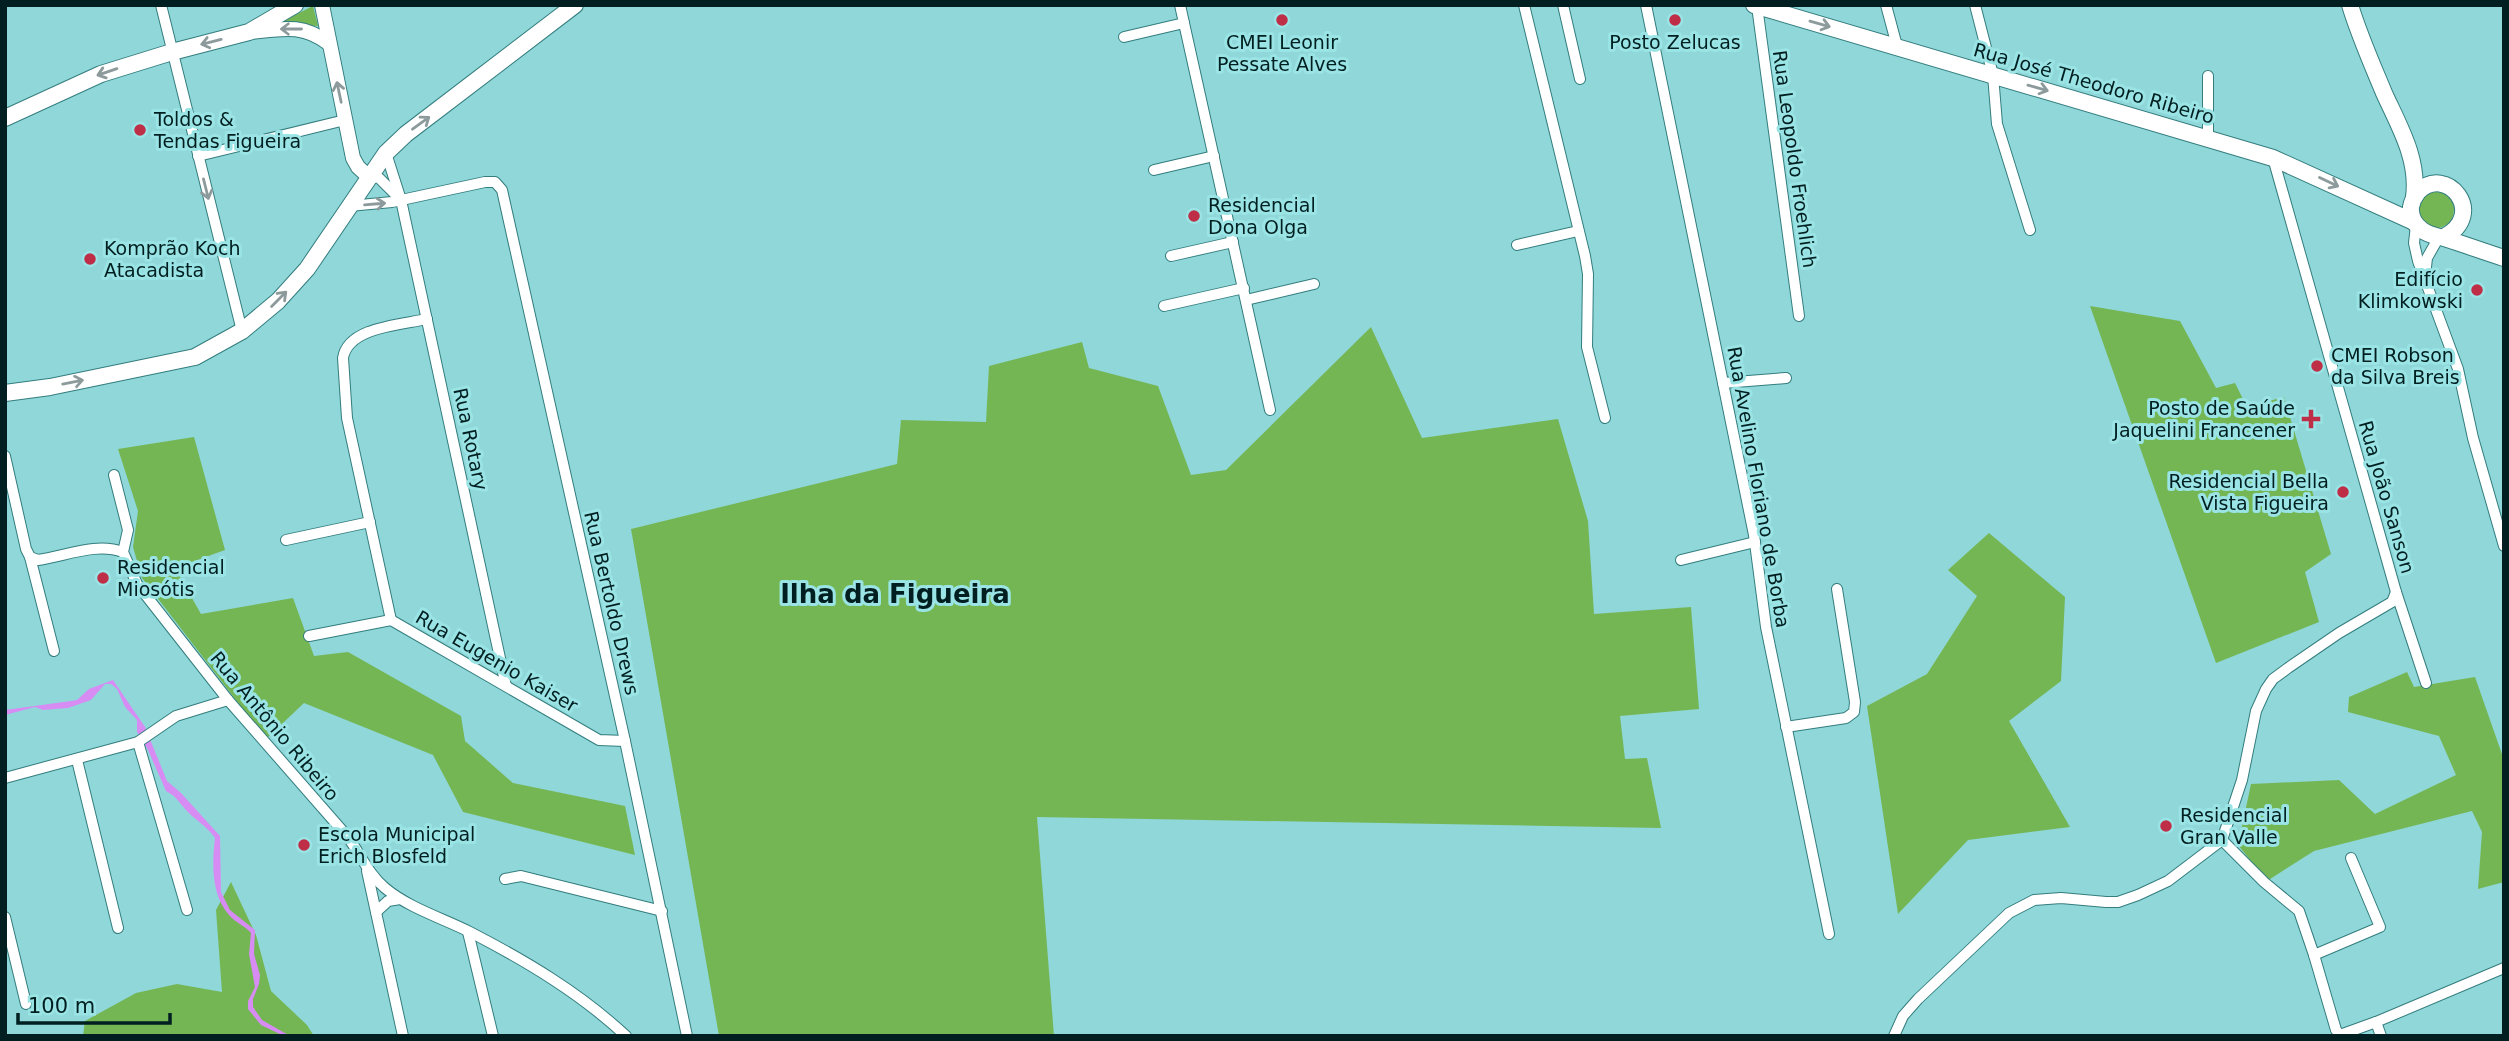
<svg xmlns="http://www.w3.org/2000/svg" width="2509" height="1041" viewBox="0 0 2509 1041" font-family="'DejaVu Sans',sans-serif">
  <rect width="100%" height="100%" fill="#8fd7d8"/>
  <g fill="#75b654">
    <polygon points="313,6 318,26 284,24 283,21"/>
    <circle cx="2436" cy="210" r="18"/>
    <polygon points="2090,306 2180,321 2216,388 2235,383 2247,407 2284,397 2331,554 2305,572 2319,622 2216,663"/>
    <polygon points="1371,327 1422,438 1558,419 1588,521 1594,614 1691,607 1699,709 1620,716 1625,759 1647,758 1661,828 1037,817 1054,1036 719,1036 631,529 897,464 901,420 986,422 989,366 1082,342 1089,368 1158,386 1191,475 1226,470"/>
    <polygon points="194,437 225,550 175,568 201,614 293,598 314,656 348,652 461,716 465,741 513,783 625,806 635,855 463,812 433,755 304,703 266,739 142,578 133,547 138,511 118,449"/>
    <polygon points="1989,533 2065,597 2061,681 2009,721 2070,827 1968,840 1898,914 1867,706 1927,674 1977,596 1948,570"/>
    <polygon points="2407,672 2414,687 2475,677 2504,760 2504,882 2478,889 2482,832 2472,811 2314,851 2267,881 2238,845 2251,784 2339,780 2375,814 2456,775 2439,736 2348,712 2349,697"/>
    <polygon points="231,882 256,935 271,991 307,1025 314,1036 83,1036 85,1021 136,993 177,984 222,992 216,910"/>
  </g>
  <path fill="#d78cf4" d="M113,680l32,47 22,54 14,12 39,43 1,56 9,18 25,20 -1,24 6,21 -1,9 -6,15v8l9,13 28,16h-6l-23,-11 -13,-16v-8l7,-14 -6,-33 2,-21c-6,-7 -15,-10 -22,-18 -18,-20 -17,-51 -14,-77 -8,-12 -20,-18 -29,-28 -9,-10 -9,-13 -20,-19l-18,-41 -11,-18v-12l-12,-13 -8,-18 -6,-5h-6l-14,16 -23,8 -25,2 -8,-3 -30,8v-5l66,-9 6,-1 12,-11z"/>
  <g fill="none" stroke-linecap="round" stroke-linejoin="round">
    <g stroke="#347d7e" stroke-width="12">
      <g id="minor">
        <polyline points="161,5 242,331"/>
        <polyline points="1180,5 1270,410"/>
        <polyline points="1524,5 1585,256 1588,274 1587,347 1605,418"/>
        <polyline points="1563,5 1580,79"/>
        <polyline points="1646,5 1754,535 1766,627 1829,934"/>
        <polyline points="1886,5 1897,46"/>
        <polyline points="1975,5 1993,75 1997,124 2030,230"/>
        <polyline points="1757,6 1799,316"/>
        <polyline points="1124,37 1184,23"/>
        <polyline points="2208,76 2208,139"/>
        <polyline points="386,153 401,200 506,686"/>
        <polyline points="198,156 345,120"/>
        <polyline points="2273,158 2396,592 2426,683"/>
        <polyline points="1154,170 1214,156"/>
        <polyline points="369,177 379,178 399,198"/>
        <polyline points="349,206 392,202 485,182 495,182 502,190 625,741 687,1036"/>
        <polyline points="2416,225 2414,243 2418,261 2458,369 2473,438 2504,546"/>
        <polyline points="1517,245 1578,231"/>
        <polyline points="1171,256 1233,242"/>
        <polyline points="2425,276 2427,258 2439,237"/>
        <polyline points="1246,300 1314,284"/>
        <polyline points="1164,306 1244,288"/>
        <polyline points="1723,383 1786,378"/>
        <path d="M5,456l21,93 4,8 8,3c28,-4 58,-18 85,-8"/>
        <path d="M114,475l14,55 -5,22 14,32 91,116 119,136c13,17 21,38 38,52 24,20 57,30 85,44 56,29 110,61 156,104"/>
        <polyline points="286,540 370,522"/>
        <polyline points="30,557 54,651"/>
        <polyline points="1681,560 1755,542"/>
        <path d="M391,620l-44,-202 -4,-60c5,-31 57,-33 84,-39"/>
        <polyline points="309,636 391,620 599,740 625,741"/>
        <polyline points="1786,727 1846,718 1854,712 1855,702 1837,589"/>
        <polyline points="138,742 187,910"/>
        <polyline points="77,760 118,928"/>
        <polyline points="5,778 138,742 176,716 228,700"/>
        <polyline points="2222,840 2264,882 2299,911 2314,955 2336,1030 2340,1035 2376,1022 2504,968"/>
        <polyline points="367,871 403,1036"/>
        <polyline points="505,879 521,876 662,911"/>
        <polyline points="376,912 388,901 400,899"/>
        <polyline points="5,917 26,1004"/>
        <polyline points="468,932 493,1036"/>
        <polyline points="2314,955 2380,927 2351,858"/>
        <polyline points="2376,1022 2381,1036"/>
        <polyline points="1894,1036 1903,1016 1918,999 2009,913 2034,900 2061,898 2106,902 2118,902 2138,895 2168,881 2222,840 2242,780 2256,711 2266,689 2273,679 2288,668 2339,633 2392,602 2396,592"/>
      </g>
    </g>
    <g stroke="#347d7e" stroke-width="16">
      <g id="tertiary">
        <polyline points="322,5 353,158 358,167 369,177"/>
        <path d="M250,32c31,-3 52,-9 78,11"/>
      </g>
    </g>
    <g stroke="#347d7e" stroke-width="18">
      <g id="secondary">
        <polyline points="1754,5 2273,158 2414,222"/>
        <path d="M2350,5c9,30 22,59 34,88 15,33 35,66 30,104"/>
        <polyline points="5,118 101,74 172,52 249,32 295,5"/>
        <path d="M2444,237c44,-23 2,-74 -26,-45 -4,5 -6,9 -7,15 -1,10 3,17 11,23 8,6 16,6 25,9 19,6 38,13 57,19"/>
        <polyline points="5,393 50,387 195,357 242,331 278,301 307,269 386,153 406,134 575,5"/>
      </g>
    </g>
    <use href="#minor" stroke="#fff" stroke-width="10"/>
    <use href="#tertiary" stroke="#fff" stroke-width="14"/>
    <use href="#secondary" stroke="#fff" stroke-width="16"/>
  </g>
  <defs><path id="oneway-shaft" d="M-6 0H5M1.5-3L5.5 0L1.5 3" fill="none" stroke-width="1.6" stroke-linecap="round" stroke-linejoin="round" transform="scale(1.75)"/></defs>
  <g stroke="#8d9a9b">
    <use href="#oneway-shaft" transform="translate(1820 24) rotate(16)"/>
    <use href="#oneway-shaft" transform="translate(291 29) rotate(180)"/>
    <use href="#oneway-shaft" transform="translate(211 42) rotate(166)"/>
    <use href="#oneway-shaft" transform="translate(107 72) rotate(161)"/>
    <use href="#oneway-shaft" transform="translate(2038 88) rotate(16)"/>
    <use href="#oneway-shaft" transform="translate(339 92) rotate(-102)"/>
    <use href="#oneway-shaft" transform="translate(421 123) rotate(-36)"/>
    <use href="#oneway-shaft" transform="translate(2329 182) rotate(25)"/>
    <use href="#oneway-shaft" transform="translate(206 189) rotate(76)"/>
    <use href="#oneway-shaft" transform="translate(375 204) rotate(-5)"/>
    <use href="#oneway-shaft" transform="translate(279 299) rotate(-45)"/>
    <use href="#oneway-shaft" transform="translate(73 382) rotate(-11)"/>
  </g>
  <g fill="#bf2e47" stroke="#9be4e5" stroke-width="2.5">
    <circle cx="1282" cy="20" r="7"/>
    <circle cx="1675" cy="20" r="7"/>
    <circle cx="140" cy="130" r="7"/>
    <circle cx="1194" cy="216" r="7"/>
    <circle cx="90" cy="259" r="7"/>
    <circle cx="2477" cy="290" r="7"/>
    <circle cx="2317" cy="366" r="7"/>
    <path d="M2307.5 408.5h7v7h7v7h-7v7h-7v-7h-7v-7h7z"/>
    <circle cx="2343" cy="492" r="7"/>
    <circle cx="103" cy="578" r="7"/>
    <circle cx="2166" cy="826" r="7"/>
    <circle cx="304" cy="845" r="7"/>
  </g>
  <g text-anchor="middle" stroke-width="6" stroke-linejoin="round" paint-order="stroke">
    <g font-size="19" fill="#011f20" stroke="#9be4e5" text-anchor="start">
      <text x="1282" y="49" text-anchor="middle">CMEI Leonir<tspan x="1282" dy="22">Pessate Alves</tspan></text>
      <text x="1675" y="49" text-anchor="middle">Posto Zelucas</text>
      <text x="154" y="126">Toldos &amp;<tspan x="154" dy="22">Tendas Figueira</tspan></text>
      <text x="1208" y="212">Residencial<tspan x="1208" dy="22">Dona Olga</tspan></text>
      <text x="104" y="255">Komprão Koch<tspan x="104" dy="22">Atacadista</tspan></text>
      <text x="2463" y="286" text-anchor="end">Edifício<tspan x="2463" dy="22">Klimkowski</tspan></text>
      <text x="2331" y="362">CMEI Robson<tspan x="2331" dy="22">da Silva Breis</tspan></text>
      <text x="2295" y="415" text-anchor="end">Posto de Saúde<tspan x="2295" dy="22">Jaquelini Francener</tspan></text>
      <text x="2329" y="488" text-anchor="end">Residencial Bella<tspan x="2329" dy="22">Vista Figueira</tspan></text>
      <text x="117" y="574">Residencial<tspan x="117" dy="22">Miosótis</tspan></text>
      <text x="2180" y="822">Residencial<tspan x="2180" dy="22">Gran Valle</tspan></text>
      <text x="318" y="841">Escola Municipal<tspan x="318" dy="22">Erich Blosfeld</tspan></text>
    </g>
    <g font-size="19" fill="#011f20" stroke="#9be4e5">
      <text transform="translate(2094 83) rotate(16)" y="7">Rua José Theodoro Ribeiro</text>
      <text transform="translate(1795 159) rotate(82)" y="7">Rua Leopoldo Froehlich</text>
      <text transform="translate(471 439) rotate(78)" y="7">Rua Rotary</text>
      <text transform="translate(1759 487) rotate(80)" y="7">Rua Avelino Floriano de Borba</text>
      <text transform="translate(2387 497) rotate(74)" y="7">Rua João Sanson</text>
      <text transform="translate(612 603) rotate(77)" y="7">Rua Bertoldo Drews</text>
      <text transform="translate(497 661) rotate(30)" y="7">Rua Eugenio Kaiser</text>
      <text transform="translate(275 726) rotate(50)" y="7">Rua Antônio Ribeiro</text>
    </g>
    <g font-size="26" font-weight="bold" fill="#011f20" stroke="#9be4e5">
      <text x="895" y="603">Ilha da Figueira</text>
    </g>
  </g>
  <rect width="2509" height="1041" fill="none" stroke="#011f20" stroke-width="14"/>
  <path d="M18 1013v10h152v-10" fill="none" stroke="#011f20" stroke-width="3.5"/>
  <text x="28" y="1013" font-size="21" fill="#011f20" stroke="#9be4e5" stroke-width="5" paint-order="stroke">100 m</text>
</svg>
